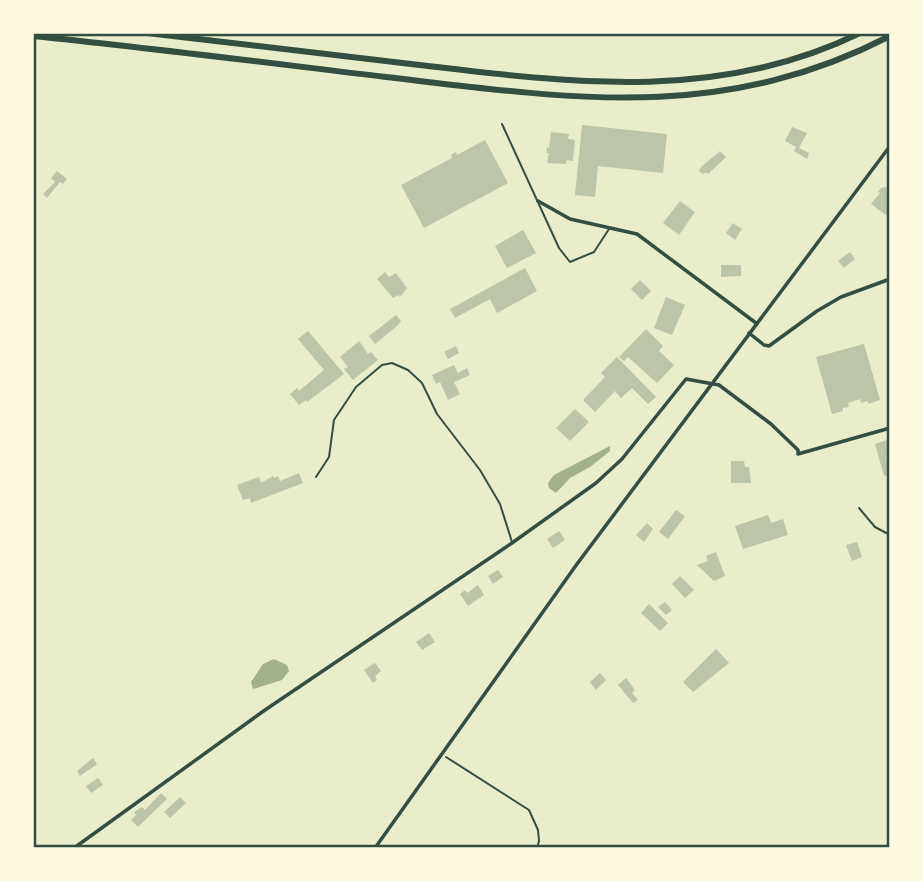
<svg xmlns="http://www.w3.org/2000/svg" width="923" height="881" viewBox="0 0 923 881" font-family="Cabin,sans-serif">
  <rect width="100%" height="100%" fill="#e9edc9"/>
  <g fill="#a3b18a">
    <polygon points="610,446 610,451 590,467 570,478 556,493 549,488 548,483 554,475"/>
    <polygon points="274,659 287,665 289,671 282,680 253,689 251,682 263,664"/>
  </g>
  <g fill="#bcc5a7">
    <polygon points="582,125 667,134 663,173 598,166 595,197 575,195"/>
    <polygon points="792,127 807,133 799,148 809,153 807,159 794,151 796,147 785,141"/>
    <polygon points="551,132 569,134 568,139 575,140 573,161 567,160 566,164 547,163 549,153 546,153 547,147 549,148"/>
    <polygon points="485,140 508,183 424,228 401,185 452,158 451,155 456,152 457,155"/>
    <polygon points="720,151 726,157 708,174 706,172 703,174 699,171 701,167"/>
    <polygon points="57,171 67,179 63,184 60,182 47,198 43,194 55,182 51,178"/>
    <polygon points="888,187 890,192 890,218 871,204 880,193 878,192 881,188"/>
    <polygon points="680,201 695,212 679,235 663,223"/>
    <polygon points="733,223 742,229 735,240 726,233"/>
    <polygon points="523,230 536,253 507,268 495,246"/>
    <polygon points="850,252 855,259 844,268 838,261"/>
    <polygon points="721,265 741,265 741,276 721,277"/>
    <polygon points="525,268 537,291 497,313 490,299 455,318 450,309"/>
    <polygon points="385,272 389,277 396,273 407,288 400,297 398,295 393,298 377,279"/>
    <polygon points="640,280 651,291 642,300 631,289"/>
    <polygon points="666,297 685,305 672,335 654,328"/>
    <polygon points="396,315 401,321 397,326 375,344 369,336"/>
    <polygon points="646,329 663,346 659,351 674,365 657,383 628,357 624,361 619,357"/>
    <polygon points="308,331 344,374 307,402 306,400 299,405 290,394 297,388 299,391 324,370 298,339"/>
    <polygon points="359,341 368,354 371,352 378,360 353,380 344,369 348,367 340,357"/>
    <polygon points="864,344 880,400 868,404 868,401 861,403 860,399 848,403 849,407 843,408 843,411 832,414 816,357"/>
    <polygon points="456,346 459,353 448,359 444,352"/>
    <polygon points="617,357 656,397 648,404 632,388 621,398 615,391 595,412 583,400 605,377 601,373"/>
    <polygon points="454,365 458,373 467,368 470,375 454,382 460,394 448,400 440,382 436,384 432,375"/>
    <polygon points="575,409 589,422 570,441 556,428"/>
    <polygon points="890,439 890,474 884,476 875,444"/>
    <polygon points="731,461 744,461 745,467 749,467 751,483 731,483"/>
    <polygon points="299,473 303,483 251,503 250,498 243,500 237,485 259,477 261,483 273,476 274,478 278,476 280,481"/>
    <polygon points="676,510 685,516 668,539 659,532"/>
    <polygon points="768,515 771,523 783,519 788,535 743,549 735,526"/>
    <polygon points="647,523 653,529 644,542 636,535"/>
    <polygon points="559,531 565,540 553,548 547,539"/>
    <polygon points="857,542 862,557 852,561 846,545"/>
    <polygon points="716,552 725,576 714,581 697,565 708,561 706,556"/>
    <polygon points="498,570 503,577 493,584 488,576"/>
    <polygon points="680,576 694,590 685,598 672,584"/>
    <polygon points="478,585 484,595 468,606 460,594 465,590 467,593"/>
    <polygon points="665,602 672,610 666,615 658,607"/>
    <polygon points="649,604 668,623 660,631 641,613"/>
    <polygon points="429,633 435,642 422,650 416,642"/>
    <polygon points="716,649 729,663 693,692 683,682"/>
    <polygon points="375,663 381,671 375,676 377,680 373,683 364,670"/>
    <polygon points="600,673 606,680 596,690 590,682"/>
    <polygon points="626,678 635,690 632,693 638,700 633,703 618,685"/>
    <polygon points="93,758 97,764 80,776 77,771"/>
    <polygon points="98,778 103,785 91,793 86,786"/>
    <polygon points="161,793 167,799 138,827 131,820 136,815 134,812 142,807 145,810"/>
    <polygon points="180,797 186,803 170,818 164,812"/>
  </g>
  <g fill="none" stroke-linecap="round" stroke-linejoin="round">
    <polyline stroke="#344e41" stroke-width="2" points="446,757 529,810 538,830 539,841 537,848"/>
    <g stroke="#344e41" stroke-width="2">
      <polyline points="502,124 559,248 570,262 594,252 609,229"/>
      <polyline points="316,477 329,457 334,420 356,387 382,365 392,363 408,370 422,383 437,414 480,470 500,504 512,542"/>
      <polyline points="859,508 875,527 890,535"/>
    </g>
    <g stroke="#344e41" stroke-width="3.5">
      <polyline points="538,201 570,219 637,234 756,323"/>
      <polyline points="749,333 764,345 769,346 817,311 841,297 890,279"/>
      <polyline points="74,848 265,710 512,543 596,483 622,459 686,379 719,385 771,424 798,450 798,454 890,428"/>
      <polyline points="375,848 577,564 890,146"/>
    </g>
    <g stroke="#344e41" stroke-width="6">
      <path d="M147,33c88,11 176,21 264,31 154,18 304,40 449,-31"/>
      <path d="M33,36c118,12 236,27 353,41 182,21 333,47 504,-41"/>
    </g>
  </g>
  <rect width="923" height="881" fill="none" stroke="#fefae0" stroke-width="70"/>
  <rect x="35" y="35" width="853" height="811" fill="none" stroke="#344e41" stroke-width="2.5"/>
</svg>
